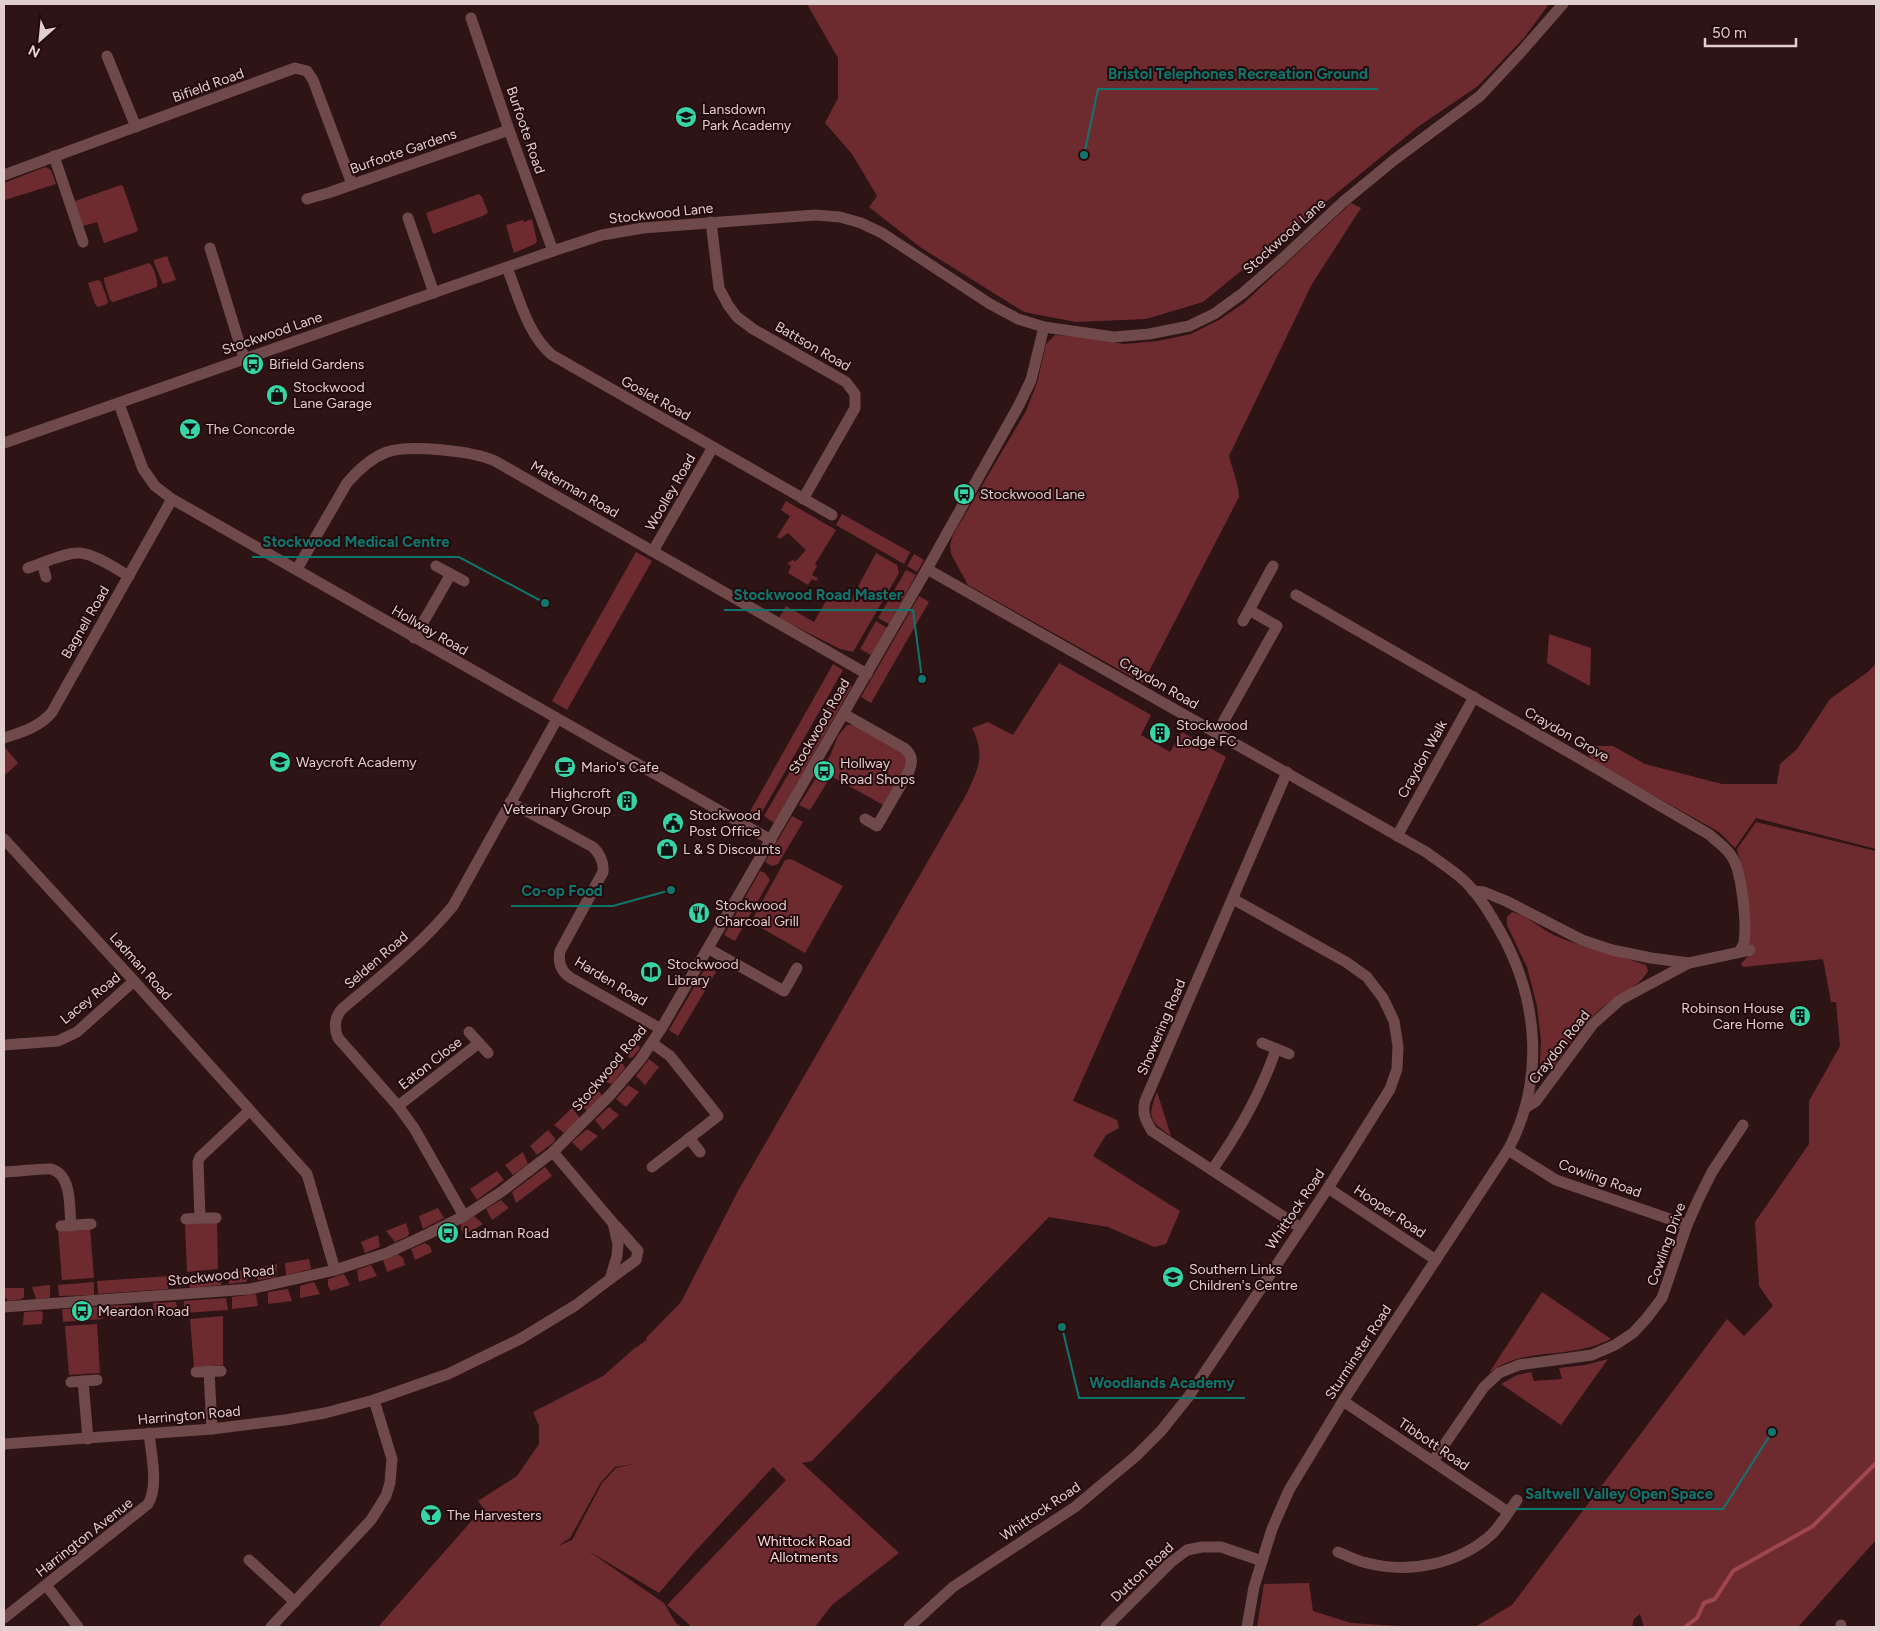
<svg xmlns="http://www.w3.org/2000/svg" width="1880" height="1631" viewBox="0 0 1880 1631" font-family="Figtree,sans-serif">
  <rect width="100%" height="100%" fill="#2e1415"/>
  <g fill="#6d2b30" fill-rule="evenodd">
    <polygon points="807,4 1549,4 1524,38 1478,86 1419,126 1203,302 1146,319 1076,322 1024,312 920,247 869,207 877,196 852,154 825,123 838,98 838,58"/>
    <polygon points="45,167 51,170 56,184 5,200 4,183"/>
    <polygon points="121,185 123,186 138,230 136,232 104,243 97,222 83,226 75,201"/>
    <polygon points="479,194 482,197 488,212 485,215 433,234 426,213"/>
    <polygon points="1351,203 1361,208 1312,284 1229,456 1238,487 1239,497 1143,683 968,585 951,554 950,545 953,535 1026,411 1037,383 1046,344 1055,335 1072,336 1124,344 1158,341 1191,334 1219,320 1244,303"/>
    <polygon points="532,219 537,241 535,244 514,253 506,225 523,220 524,222"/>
    <polygon points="167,256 176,280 163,284 154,263 154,260"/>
    <path d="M149,263c5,4 9,17 8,24l-44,15 -3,-2 -6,-19v-3z"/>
    <polygon points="98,280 101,282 108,301 107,304 98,307 95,304 88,283"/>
    <polygon points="786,501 836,530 815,564 817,566 812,575 818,578 816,581 812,579 808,585 788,573 791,566 787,563 793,560 795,562 806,550 788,533 780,539 777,537 790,516 781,510"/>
    <polygon points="842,514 910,552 904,564 836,525"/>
    <polygon points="636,552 652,561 567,710 552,701"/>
    <polygon points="876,553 897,565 899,573 853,652 840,649 779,618 786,606 814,622 831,592 844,599 846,595 852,598"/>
    <polygon points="914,554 924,560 917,572 907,566"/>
    <polygon points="906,570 916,575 889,624 878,618"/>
    <polygon points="919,596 929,602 871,703 861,697"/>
    <polygon points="876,621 887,628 871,655 860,649"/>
    <polygon points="1549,634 1591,648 1590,686 1547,663"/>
    <path d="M1059,663l92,52 -10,20 29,17 12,-20 44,25 -153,344 44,19 2,8 -13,7 -13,21 87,55 -14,33 -12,3 -46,-20 -59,-10 -237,244 -10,2 97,90 -67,52 -17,22h-123l-25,-22 119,-125 -13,-13 -84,91 -30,35 -72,-43 77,53 12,20 6,4h-304l105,-119 -5,-7 39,-25 22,-32v-18l-6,-14 70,-36 32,-28 12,-8 -1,-2 35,-36 57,-111 228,-396c12,-26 20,-39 6,-67l16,-6 25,13zM634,1464l-18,4 -14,15 -30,57 -14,6 12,-8 31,-56 14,-15z"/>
    <polygon points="1876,663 1876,849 1756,818 1735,848 1719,832 1596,763 1588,755 1594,746 1613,746 1645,764 1722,784 1777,784 1780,764 1797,749 1830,699 1869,671"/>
    <polygon points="833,664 843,670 757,821 748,815"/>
    <polygon points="843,680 852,686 774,823 764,816"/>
    <polygon points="847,725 855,725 901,751 906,757 907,765 885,806 831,776 810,810 799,805 830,756 838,736"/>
    <polygon points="4,746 18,763 4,776"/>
    <polygon points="792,816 803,822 778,864 772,866 765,862"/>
    <polygon points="1756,822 1876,851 1876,1540 1798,1627 1644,1627 1640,1614 1634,1619 1632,1627 1475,1627 1512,1605 1727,1319 1744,1336 1773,1306 1759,1286 1755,1222 1809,1144 1809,1101 1840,1046 1836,1002 1831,1002 1823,959 1743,967 1741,964 1748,956 1744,877 1737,849"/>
    <polygon points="791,859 843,886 805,953 751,922 785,860"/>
    <polygon points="760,871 765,873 770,880 735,941 724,935"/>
    <path d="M1512,912c16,4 29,17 44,24 29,13 60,18 90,29l2,6c-9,17 -36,27 -51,41 -17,16 -31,37 -44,56l-7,1 -4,-3 -2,-4 1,-22 -4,-34 -10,-39 -20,-42v-8z"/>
    <polygon points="707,965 716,972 678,1036 669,1030"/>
    <polygon points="631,1040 639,1046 640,1048 633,1057 630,1058 622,1052"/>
    <polygon points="616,1059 623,1064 625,1068 612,1084 608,1083 601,1077"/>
    <polygon points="649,1059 659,1067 645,1085 636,1076"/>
    <polygon points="628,1085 639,1092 626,1107 616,1099"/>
    <polygon points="594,1086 602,1095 587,1111 577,1103"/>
    <path d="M1157,1092l14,44c-22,-15 -24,-19 -14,-44z"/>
    <polygon points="609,1107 619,1115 603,1130 595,1120"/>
    <polygon points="572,1108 580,1118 564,1133 554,1125"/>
    <polygon points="587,1129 598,1136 581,1151 572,1142"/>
    <polygon points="548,1130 555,1138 554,1142 537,1155 530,1146"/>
    <polygon points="523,1152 528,1164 513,1175 505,1165"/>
    <polygon points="545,1167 552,1176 516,1203 512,1192"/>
    <polygon points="497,1171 504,1180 477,1200 470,1189"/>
    <polygon points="501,1200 509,1208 492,1220 486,1209"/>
    <polygon points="438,1208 444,1218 423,1229 419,1216"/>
    <polygon points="474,1216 483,1224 464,1235 461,1229 461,1223"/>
    <polygon points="217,1221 218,1269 187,1272 185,1223"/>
    <polygon points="406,1223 409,1233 408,1236 395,1242 386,1231"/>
    <polygon points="90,1228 94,1278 62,1280 58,1230"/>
    <polygon points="378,1235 380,1247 365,1253 361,1242"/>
    <polygon points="425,1243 430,1246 432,1252 415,1260 411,1249"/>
    <polygon points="398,1254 403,1258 405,1265 387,1272 383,1260"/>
    <polygon points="309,1259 311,1269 286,1275 285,1263"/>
    <polygon points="277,1264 276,1277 258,1280 257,1268"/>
    <polygon points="371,1265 377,1276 359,1282 357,1270"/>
    <polygon points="247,1270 248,1278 246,1282 229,1284 227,1272"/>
    <polygon points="223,1272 221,1285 190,1288 189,1275"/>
    <polygon points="344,1274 350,1285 331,1291 328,1286 328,1279"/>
    <polygon points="185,1275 185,1280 168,1282 168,1289 98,1294 97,1281"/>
    <polygon points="94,1282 94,1295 59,1296 58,1285"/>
    <polygon points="314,1282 320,1294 300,1298 300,1286"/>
    <polygon points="50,1285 50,1298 36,1299 32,1287"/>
    <polygon points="4,1288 24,1288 24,1297 22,1299 8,1301 5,1297"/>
    <polygon points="288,1289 292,1301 268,1304 268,1292"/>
    <path d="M1542,1292l69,47c-9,4 -19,8 -29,10 -36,8 -61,1 -93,24z"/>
    <polygon points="256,1294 258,1306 232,1309 232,1297"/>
    <polygon points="226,1298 228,1310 184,1313 184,1301"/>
    <polygon points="176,1302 178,1313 154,1315 153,1303"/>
    <polygon points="131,1305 134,1317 109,1318 107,1306"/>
    <polygon points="88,1307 101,1307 103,1319 89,1320"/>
    <polygon points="79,1308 80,1312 86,1311 87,1320 63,1322 62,1309"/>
    <polygon points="41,1311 43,1313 42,1324 23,1325 24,1312"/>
    <polygon points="223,1316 223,1365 194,1367 190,1319"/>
    <polygon points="97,1324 100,1373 69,1375 65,1326"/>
    <polygon points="1608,1359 1561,1425 1501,1384 1517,1375 1531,1372 1534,1381 1562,1379 1559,1368 1585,1365"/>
    <polygon points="1309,1583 1313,1611 1351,1623 1414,1627 1257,1627 1264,1584"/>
  </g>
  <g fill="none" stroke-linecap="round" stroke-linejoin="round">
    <polyline stroke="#9f474d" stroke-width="4" points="1685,1627 1697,1618 1704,1603 1715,1599 1733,1571 1813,1526 1876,1463"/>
    <g stroke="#70494a" stroke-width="11">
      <polyline points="471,18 509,130 553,251"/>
      <polyline points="107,56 136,127"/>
      <polyline points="54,156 83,242"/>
      <polyline points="4,175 295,68 307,71 313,80 352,184"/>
      <polyline points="307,199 328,193 509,130"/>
      <polyline points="408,218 434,293"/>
      <polyline points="711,222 719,288 728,305 737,317 753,329 846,382 855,394 855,408 803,499"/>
      <polyline points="210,248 244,358"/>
      <path d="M507,268c12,29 20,66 45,87l280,160"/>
      <polyline points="119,404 143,469 155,486 172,499 771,840"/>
      <polyline points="4,443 553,251 602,235 643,228 815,215 840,217 861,223 882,233 990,304 1018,319 1044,327 1114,337 1149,334 1189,326 1214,314 1243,293 1282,259 1343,202 1394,160 1480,96 1522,51 1563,4"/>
      <polyline points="653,551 713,447"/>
      <polyline points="42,563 46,577"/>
      <polyline points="436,566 464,581"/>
      <path d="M28,568c15,-5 38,-16 52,-15 15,1 36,16 49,23"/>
      <path d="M297,569l50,-86c11,-13 24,-25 40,-31 22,-8 86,-1 108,9l372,213"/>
      <path d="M927,569l499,283c11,8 23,16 34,25 17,14 29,35 40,54 39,69 45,149 8,219l-165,251 -54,89 -17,39 -10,32 -8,26 -7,40"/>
      <path d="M1296,595l283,163 131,77c7,7 17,13 22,22 10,15 15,67 12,85 -1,4 -3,7 -5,10"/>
      <polyline points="1243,621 1273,566"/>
      <polyline points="414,638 451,574"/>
      <path d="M844,714l60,34c8,6 9,14 5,23l-32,55 -12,-7"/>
      <polyline points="1217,733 1277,626 1249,610"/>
      <path d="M4,738c18,-6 36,-11 48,-26l120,-213"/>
      <path d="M1287,772l-142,329c-3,12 0,19 7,30l149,97"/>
      <path d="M510,802l83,45c7,7 11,15 10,25l-43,79c-2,11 1,21 11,27l90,51"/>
      <polyline points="1397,836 1474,697"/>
      <polyline points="4,839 134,981 307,1174 335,1270"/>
      <polyline points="1473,891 1484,892 1506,901 1582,940 1612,950 1651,958 1689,963 1750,950"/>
      <polyline points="709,949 784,991 797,968"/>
      <polyline points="469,1032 488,1053"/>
      <polyline points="1262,1043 1289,1054"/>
      <polyline points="4,1045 58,1041 77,1032 134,981"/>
      <polyline points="398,1106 479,1043"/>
      <polyline points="1525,1108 1536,1101 1593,1024 1620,1000 1689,963"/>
      <polyline points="689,1138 700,1152"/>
      <polyline points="1508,1150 1556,1180 1687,1225"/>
      <polyline points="652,1167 718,1116 670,1056 652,1043"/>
      <path d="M1212,1170c27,-38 49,-77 64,-121"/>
      <path d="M4,1172c9,0 41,-4 47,-3 22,6 18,40 20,57"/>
      <polyline points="1328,1188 1436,1260"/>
      <path d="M464,1216l-50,-88 -16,-22 -60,-68c-4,-10 -4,-20 4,-29 39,-33 79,-64 111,-103l104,-187"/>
      <polyline points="200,1218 216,1218"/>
      <polyline points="186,1219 200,1218 198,1162 200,1157 249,1111"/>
      <polyline points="61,1226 91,1224"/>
      <polyline points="610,1279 636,1260 638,1251 616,1226"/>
      <polyline points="4,1307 250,1289 335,1270 387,1253 428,1234 464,1216 501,1192 553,1152 611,1094 640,1060 661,1029 927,569 1019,405 1031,380 1044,327"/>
      <polyline points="209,1371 212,1429"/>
      <polyline points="196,1372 221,1371"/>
      <polyline points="83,1381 88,1439"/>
      <polyline points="71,1382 97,1380"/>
      <polyline points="1343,1401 1508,1512"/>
      <polyline points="4,1444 212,1429 285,1420 325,1413 374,1400 448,1374 520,1339 576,1305 610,1279 617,1256 618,1244 613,1223 553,1152"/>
      <polyline points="1433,1461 1484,1387 1499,1373 1519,1365 1592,1355 1615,1345 1633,1333 1646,1319 1662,1298 1687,1225 1699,1198 1712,1172 1743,1125"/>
      <path d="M1338,1552c10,4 19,9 29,11 43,11 92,1 125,-29 9,-9 17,-23 25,-34"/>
      <polyline points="249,1560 295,1602"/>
      <polyline points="46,1585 78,1627"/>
      <path d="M4,1618l144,-114c11,-18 3,-50 1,-71"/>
      <polyline points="271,1627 371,1520 386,1496 390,1483 392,1459 374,1400"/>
      <polyline points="909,1627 953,1587 1075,1507 1136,1456 1161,1431 1189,1396 1328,1188 1390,1089 1397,1069 1398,1046 1394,1021 1383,998 1367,977 1346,962 1233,899"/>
      <polyline points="1106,1627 1170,1563 1187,1550 1202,1547 1221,1547 1262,1561"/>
      <polyline points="1841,1627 1841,1625"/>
    </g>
  </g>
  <defs>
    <g id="school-disc" transform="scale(1.125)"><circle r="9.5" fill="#37d4a6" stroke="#240a0c"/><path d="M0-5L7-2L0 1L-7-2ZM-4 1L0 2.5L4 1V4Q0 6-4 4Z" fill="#111"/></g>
    <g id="bus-disc" transform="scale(1.125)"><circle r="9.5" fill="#37d4a6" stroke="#240a0c"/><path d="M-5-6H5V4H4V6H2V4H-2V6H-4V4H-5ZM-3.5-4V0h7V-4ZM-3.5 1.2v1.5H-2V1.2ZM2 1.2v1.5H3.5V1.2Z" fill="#111"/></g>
    <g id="shop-disc" transform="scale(1.125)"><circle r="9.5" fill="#37d4a6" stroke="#240a0c"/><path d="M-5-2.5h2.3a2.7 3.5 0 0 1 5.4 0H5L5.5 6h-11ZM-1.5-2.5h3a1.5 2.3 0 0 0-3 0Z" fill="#111"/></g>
    <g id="bar-disc" transform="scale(1.125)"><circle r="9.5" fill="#37d4a6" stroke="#240a0c"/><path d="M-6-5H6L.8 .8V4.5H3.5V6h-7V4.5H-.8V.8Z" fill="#111"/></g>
    <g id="building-disc" transform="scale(1.125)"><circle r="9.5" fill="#37d4a6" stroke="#240a0c"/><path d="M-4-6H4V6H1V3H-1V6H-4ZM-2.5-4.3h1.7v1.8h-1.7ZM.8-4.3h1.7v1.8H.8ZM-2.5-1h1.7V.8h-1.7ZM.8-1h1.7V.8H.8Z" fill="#111"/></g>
    <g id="cafe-disc" transform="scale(1.125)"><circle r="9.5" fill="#37d4a6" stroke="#240a0c"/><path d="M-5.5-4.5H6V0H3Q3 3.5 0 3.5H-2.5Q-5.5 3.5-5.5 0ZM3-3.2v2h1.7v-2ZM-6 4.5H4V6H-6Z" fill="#111"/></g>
    <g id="civic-disc" transform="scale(1.125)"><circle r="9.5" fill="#37d4a6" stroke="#240a0c"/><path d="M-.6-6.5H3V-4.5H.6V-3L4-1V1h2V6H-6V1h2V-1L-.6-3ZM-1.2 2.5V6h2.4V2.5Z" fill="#111"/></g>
    <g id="restaurant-disc" transform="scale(1.125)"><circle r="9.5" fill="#37d4a6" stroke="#240a0c"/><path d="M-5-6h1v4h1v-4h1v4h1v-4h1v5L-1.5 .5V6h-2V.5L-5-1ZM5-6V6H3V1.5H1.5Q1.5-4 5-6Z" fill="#111"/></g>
    <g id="library-disc" transform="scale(1.125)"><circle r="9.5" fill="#37d4a6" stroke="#240a0c"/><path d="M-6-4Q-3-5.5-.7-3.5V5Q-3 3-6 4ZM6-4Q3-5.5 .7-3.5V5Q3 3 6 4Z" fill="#111"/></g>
  </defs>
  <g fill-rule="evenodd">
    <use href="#school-disc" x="686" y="117"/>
    <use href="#bus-disc" x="253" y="364"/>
    <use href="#shop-disc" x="277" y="395"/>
    <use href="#bar-disc" x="190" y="429"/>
    <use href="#bus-disc" x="964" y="494"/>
    <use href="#building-disc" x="1160" y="733"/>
    <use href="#school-disc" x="280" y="762"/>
    <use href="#cafe-disc" x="565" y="767"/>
    <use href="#bus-disc" x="824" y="771"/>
    <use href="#building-disc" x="627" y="801"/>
    <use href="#civic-disc" x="673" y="823"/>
    <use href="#shop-disc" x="667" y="849"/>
    <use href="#restaurant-disc" x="699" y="913"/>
    <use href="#library-disc" x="651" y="972"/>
    <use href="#building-disc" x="1800" y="1016"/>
    <use href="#bus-disc" x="448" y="1233"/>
    <use href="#school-disc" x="1173" y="1277"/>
    <use href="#bus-disc" x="82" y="1311"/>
    <use href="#bar-disc" x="431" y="1515"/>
  </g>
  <g text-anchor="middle" stroke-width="4" stroke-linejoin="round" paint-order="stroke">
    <g font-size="14" fill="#e1cece" stroke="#240a0c">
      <text transform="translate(208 85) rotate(-20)" y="5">Bifield Road</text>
      <text transform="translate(526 130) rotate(71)" y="5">Burfoote Road</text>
      <text transform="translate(403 151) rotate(-19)" y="5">Burfoote Gardens</text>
      <text transform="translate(661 213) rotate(-6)" y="5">Stockwood Lane</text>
      <text transform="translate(1284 236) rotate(-42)" y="5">Stockwood Lane</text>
      <text transform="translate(272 333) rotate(-19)" y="5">Stockwood Lane</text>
      <text transform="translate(813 346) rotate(30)" y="5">Battson Road</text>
      <text transform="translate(656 398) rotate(29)" y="5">Goslet Road</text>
      <text transform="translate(575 489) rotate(30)" y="5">Materman Road</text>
      <text transform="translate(670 492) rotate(-60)" y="5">Woolley Road</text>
      <text transform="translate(85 622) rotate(-60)" y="5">Bagnell Road</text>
      <text transform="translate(430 630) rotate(30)" y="5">Hollway Road</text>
      <text transform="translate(1159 683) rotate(30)" y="5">Craydon Road</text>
      <text transform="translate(819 726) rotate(-60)" y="5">Stockwood Road</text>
      <text transform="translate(1567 734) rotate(30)" y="5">Craydon Grove</text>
      <text transform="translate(1422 759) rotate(-61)" y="5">Craydon Walk</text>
      <text transform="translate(376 960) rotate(-41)" y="5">Selden Road</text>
      <text transform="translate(141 966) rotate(48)" y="5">Ladman Road</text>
      <text transform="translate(611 981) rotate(31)" y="5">Harden Road</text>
      <text transform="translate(90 998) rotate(-39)" y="5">Lacey Road</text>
      <text transform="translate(1161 1027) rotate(-67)" y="5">Showering Road</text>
      <text transform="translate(1559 1047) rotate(-52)" y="5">Craydon Road</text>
      <text transform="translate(430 1063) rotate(-38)" y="5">Eaton Close</text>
      <text transform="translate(609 1068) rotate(-50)" y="5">Stockwood Road</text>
      <text transform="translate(1600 1178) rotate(20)" y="5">Cowling Road</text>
      <text transform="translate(1295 1209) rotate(-56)" y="5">Whittock Road</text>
      <text transform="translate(1390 1211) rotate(34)" y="5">Hooper Road</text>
      <text transform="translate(1666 1244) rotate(-70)" y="5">Cowling Drive</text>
      <text transform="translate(221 1275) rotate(-6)" y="5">Stockwood Road</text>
      <text transform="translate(1358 1352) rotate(-57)" y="5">Sturminster Road</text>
      <text transform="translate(189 1415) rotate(-5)" y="5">Harrington Road</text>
      <text transform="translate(1434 1444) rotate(34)" y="5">Tibbott Road</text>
      <text transform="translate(1040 1511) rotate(-34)" y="5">Whittock Road</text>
      <text transform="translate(84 1537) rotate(-38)" y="5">Harrington Avenue</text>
      <text transform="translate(1142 1572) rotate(-43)" y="5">Dutton Road</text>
    </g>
    <g font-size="14" fill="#e1cece" stroke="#240a0c" text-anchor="start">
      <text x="702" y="114">Lansdown<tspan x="702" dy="16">Park Academy</tspan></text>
      <text x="269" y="369">Bifield Gardens</text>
      <text x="293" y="392">Stockwood<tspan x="293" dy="16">Lane Garage</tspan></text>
      <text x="206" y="434">The Concorde</text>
      <text x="980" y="499">Stockwood Lane</text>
      <text x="1176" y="730">Stockwood<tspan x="1176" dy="16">Lodge FC</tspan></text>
      <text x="296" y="767">Waycroft Academy</text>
      <text x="840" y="768">Hollway<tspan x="840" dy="16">Road Shops</tspan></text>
      <text x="581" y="772">Mario's Cafe</text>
      <text x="611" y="798" text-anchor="end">Highcroft<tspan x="611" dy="16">Veterinary Group</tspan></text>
      <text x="689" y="820">Stockwood<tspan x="689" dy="16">Post Office</tspan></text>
      <text x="683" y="854">L &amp; S Discounts</text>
      <text x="715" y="910">Stockwood<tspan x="715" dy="16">Charcoal Grill</tspan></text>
      <text x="667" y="969">Stockwood<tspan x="667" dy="16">Library</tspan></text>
      <text x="1784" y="1013" text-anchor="end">Robinson House<tspan x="1784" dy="16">Care Home</tspan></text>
      <text x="464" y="1238">Ladman Road</text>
      <text x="1189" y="1274">Southern Links<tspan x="1189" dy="16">Children's Centre</tspan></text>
      <text x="98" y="1316">Meardon Road</text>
      <text x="447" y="1520">The Harvesters</text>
    </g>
    <g font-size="14" fill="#f7dcdc" stroke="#240a0c">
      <text x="804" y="1546">Whittock Road<tspan x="804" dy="16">Allotments</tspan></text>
    </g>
  </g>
  <path fill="none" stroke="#0f766e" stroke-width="2" d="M1084 155L1098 89H1378M545 603L459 557H252M922 679L913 610H724M671 890L613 906H511M1062 1327L1079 1398H1245M1772 1432L1723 1509H1515"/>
  <g fill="#0f766e" stroke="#240a0c" stroke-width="2">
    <circle cx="1084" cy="155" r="5"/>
    <circle cx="545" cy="603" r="5"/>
    <circle cx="922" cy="679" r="5"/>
    <circle cx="671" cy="890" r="5"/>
    <circle cx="1062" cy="1327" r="5"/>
    <circle cx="1772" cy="1432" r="5"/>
  </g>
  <g font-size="15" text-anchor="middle" font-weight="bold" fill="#0f766e" stroke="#240a0c" stroke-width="4" stroke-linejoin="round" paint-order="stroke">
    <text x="1238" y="79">Bristol Telephones Recreation Ground</text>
    <text x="356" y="547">Stockwood Medical Centre</text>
    <text x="818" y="600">Stockwood Road Master</text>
    <text x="562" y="896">Co-op Food</text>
    <text x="1162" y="1388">Woodlands Academy</text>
    <text x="1619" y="1499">Saltwell Valley Open Space</text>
  </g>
  <rect width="1880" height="1631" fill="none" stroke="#e1cece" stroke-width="10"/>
  <g transform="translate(40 40) rotate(207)" stroke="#240a0c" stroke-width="4" paint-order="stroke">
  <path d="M0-4L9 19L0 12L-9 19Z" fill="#e1cece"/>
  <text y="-8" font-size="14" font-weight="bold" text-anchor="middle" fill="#e1cece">N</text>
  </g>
  <path d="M1705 38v8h91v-8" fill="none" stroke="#e1cece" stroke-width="2.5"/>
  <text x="1712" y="38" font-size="15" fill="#e1cece" stroke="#240a0c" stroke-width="4" paint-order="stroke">50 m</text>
</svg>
